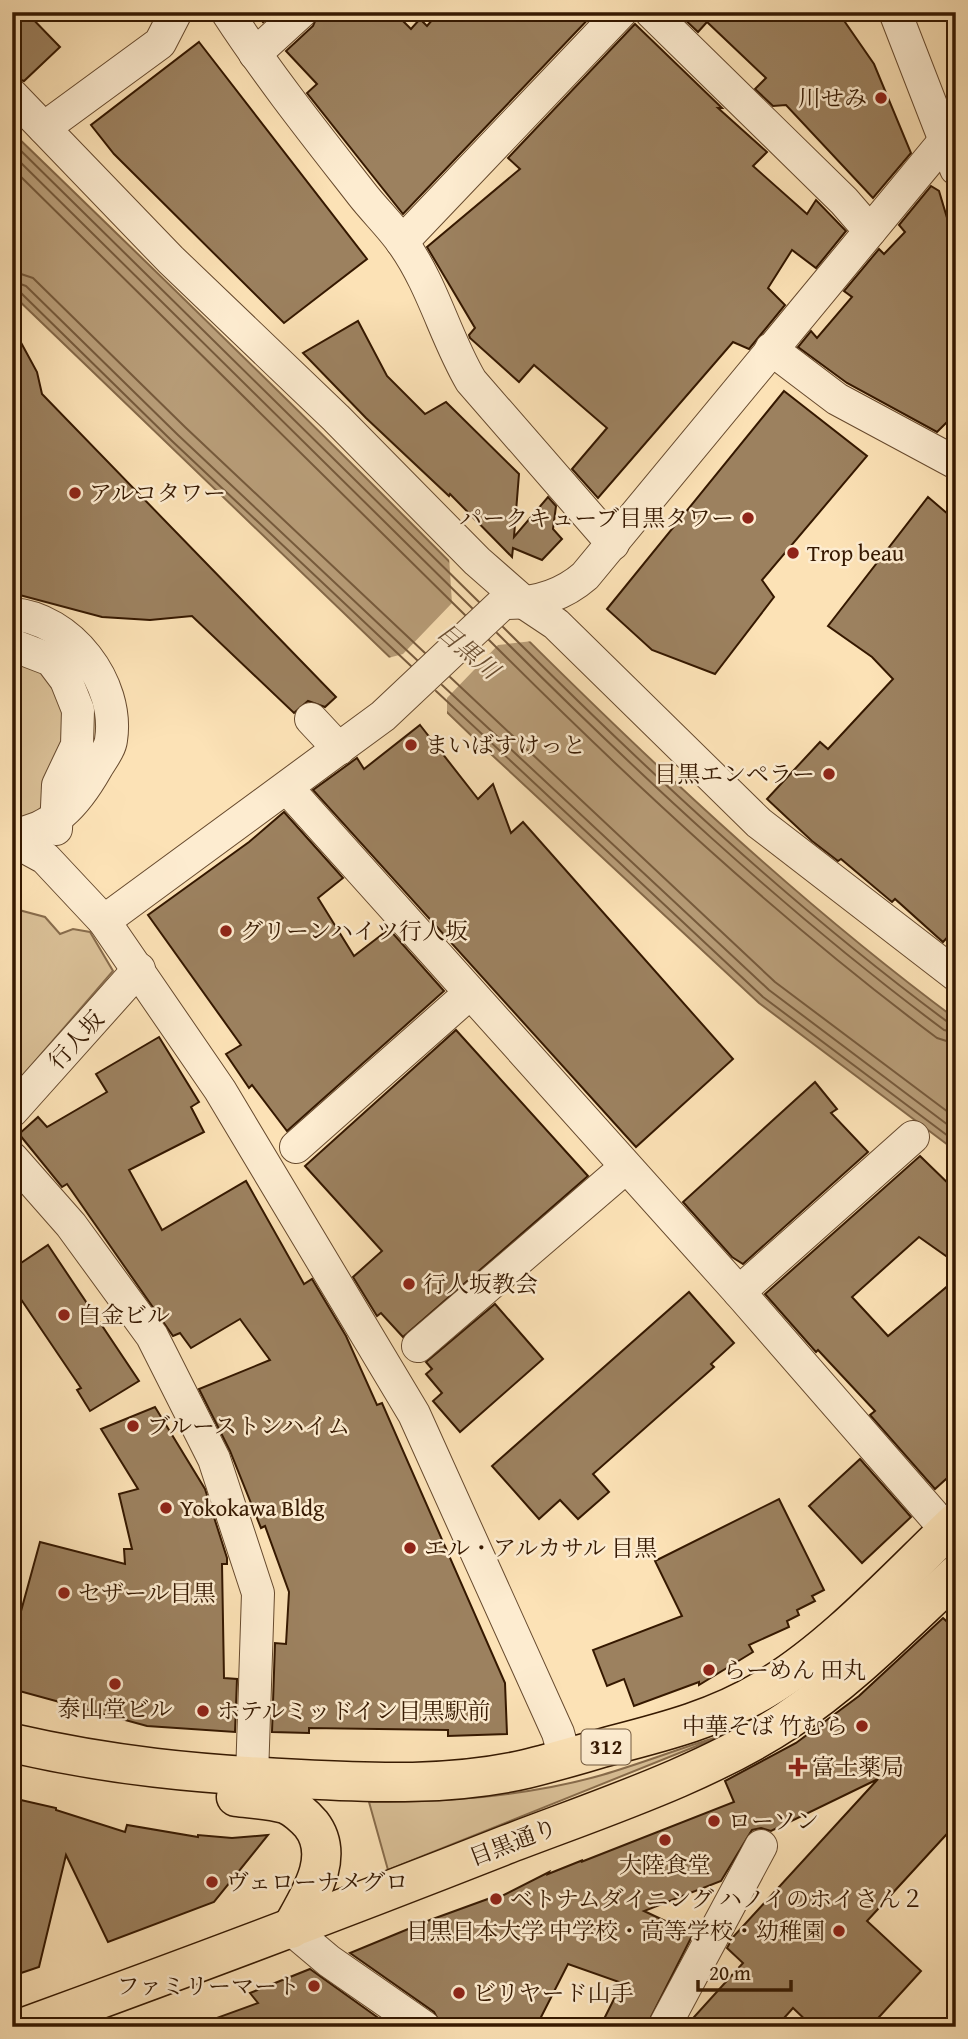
<svg xmlns="http://www.w3.org/2000/svg" width="968" height="2039" viewBox="0 0 968 2039" font-family="'Gentium Book Plus','Noto Serif JP',serif">
  <rect width="100%" height="100%" fill="#fce2b6"/>
  <filter id="stains"><feTurbulence type="fractalNoise" baseFrequency=".00286" numOctaves="4"/><feColorMatrix values="0 0 0 0 .2 0 0 0 0 .09 0 0 0 0 .02 0 0 0 .5 -.17"/></filter>
  <radialGradient id="worn" r=".72"><stop offset=".6" stop-color="#630" stop-opacity="0"/><stop offset="1" stop-color="#630" stop-opacity=".3"/></radialGradient>
  <g fill="#dac097" stroke="#886c4c" stroke-width="2">
    <polygon points="12,655 53,680 68,716 49,801 36,812 20,818 12,817"/>
    <polygon points="12,903 19,910 45,917 60,934 73,929 90,932 113,971 12,1088"/>
    <path d="M724,1735l-336,135 -19,-68c76,0 160,-6 233,-27 41,-12 81,-28 122,-40z"/>
  </g>
  <path fill="#b89d78" stroke="#846848" stroke-width="2" d="M12,132c123,119 247,239 368,360 183,184 367,372 576,527v132l-197,-148 -281,-261 -466,-448z"/>
  <polygon fill="#fce2b6" points="449,557 533,641 498,645 447,698 447,716 388,658 403,654 452,603"/>
  <g fill="none" stroke-linecap="round" stroke-linejoin="round">
    <g stroke="#765a3c" stroke-width="2">
      <polyline points="12,142 479,602"/>
      <polyline points="12,154 472,608"/>
      <polyline points="12,168 465,615"/>
      <polyline points="12,271 33,278 185,427 425,653"/>
      <polyline points="12,281 26,286 178,435 417,660"/>
      <polyline points="12,290 20,292 172,441 411,666"/>
      <path d="M503,627c140,140 287,278 446,396l7,1"/>
      <path d="M497,633c140,140 287,278 447,397l12,3"/>
      <path d="M489,640c141,141 289,279 448,398l19,6"/>
      <polyline points="450,677 775,982 956,1118"/>
      <polyline points="442,685 769,990 956,1131"/>
      <polyline points="436,691 763,997 956,1142"/>
    </g>
  </g>
  <g fill="#9c815f" stroke="#351800" stroke-width="2">
    <polygon points="12,12 26,12 60,47 24,81 12,77"/>
    <polygon points="254,12 273,12 263,22"/>
    <polygon points="319,12 394,12 411,29 420,19 427,26 439,12 595,12 403,214 307,93 317,84 286,51 313,26"/>
    <polygon points="684,12 838,12 874,64 911,153 873,198 786,105 773,106 755,89 766,78 707,22 698,32 681,16"/>
    <polygon points="635,24 722,108 718,108 767,152 753,166 807,214 816,200 846,231 816,268 792,250 768,288 785,305 749,349 733,342 598,498 572,469 607,428 534,365 519,382 470,338 469,335 475,328 427,247 520,169 508,158"/>
    <polygon points="199,42 367,259 284,323 114,154 91,125"/>
    <polygon points="931,186 939,191 956,248 956,413 937,432 847,383 798,347 811,331 817,338 852,297 844,291 879,249 884,254 905,232 899,225"/>
    <polygon points="358,321 387,376 425,414 446,402 519,474 514,537 548,497 556,506 553,529 562,539 542,560 513,548 512,557 450,494 449,496 366,418 303,353"/>
    <polygon points="12,326 37,372 42,394 336,697 325,707 308,701 294,713 192,616 150,620 102,617 12,593"/>
    <polygon points="784,391 867,456 762,580 774,597 715,674 652,650 607,609"/>
    <polygon points="928,497 956,521 956,928 943,942 895,899 892,902 841,859 838,861 812,841 767,799 820,742 828,749 893,679 872,657 828,626"/>
    <polygon points="420,725 478,799 493,784 511,833 523,822 733,1059 636,1147 313,790 357,758 364,769"/>
    <polygon points="284,812 343,878 318,898 354,956 389,929 444,991 287,1131 252,1085 249,1088 226,1054 241,1045 148,915 249,842"/>
    <polygon points="456,1030 588,1176 403,1337 381,1313 377,1316 353,1277 382,1251 305,1166"/>
    <polygon points="159,1037 199,1102 191,1107 204,1132 129,1170 162,1230 246,1181 304,1284 312,1279 346,1336 377,1405 382,1403 505,1683 507,1734 448,1736 448,1730 309,1728 309,1733 272,1732 275,1643 286,1644 289,1592 265,1526 261,1528 230,1451 199,1389 270,1360 240,1319 191,1348 180,1333 173,1336 67,1184 62,1187 19,1134 38,1117 47,1127 107,1092 96,1074"/>
    <polygon points="815,1082 837,1109 831,1113 868,1152 743,1264 732,1257 683,1202"/>
    <polygon points="920,1156 956,1191 956,1263 919,1237 852,1297 888,1336 956,1279 956,1470 935,1489 870,1415 875,1411 818,1350 816,1352 765,1294"/>
    <polygon points="48,1245 139,1381 90,1411 77,1390 81,1388 12,1286 12,1269"/>
    <polygon points="689,1292 734,1343 711,1364 714,1367 593,1474 609,1492 578,1519 560,1500 539,1519 492,1466"/>
    <polygon points="495,1304 543,1359 460,1432 433,1401 442,1393 426,1374 432,1369 426,1362"/>
    <polygon points="155,1407 205,1489 227,1558 227,1564 222,1564 224,1678 237,1679 235,1732 147,1726 12,1689 12,1644 40,1542 125,1564 124,1549 132,1549 119,1494 138,1489 101,1429"/>
    <polygon points="860,1459 911,1517 862,1563 809,1506"/>
    <polygon points="779,1499 824,1590 812,1596 815,1601 797,1610 799,1615 787,1621 789,1627 749,1645 753,1652 699,1685 699,1682 634,1706 624,1679 607,1686 593,1650 682,1616 655,1561"/>
    <polygon points="943,1618 956,1630 956,1824 867,1921 921,1971 870,2027 813,2027 793,2008 776,2027 685,2027 743,1963 727,1948 733,1937 878,1779 771,1831 761,1828 752,1830 721,1881 644,1911 693,1934 646,2027 600,2027 622,1983 568,1964 536,2027 442,2027 434,2012 350,1953 430,1920 496,1896 496,1899 549,1872 548,1874 583,1860 581,1862 734,1802 725,1781 796,1743 859,1696"/>
    <polygon points="12,1798 56,1808 56,1810 125,1832 127,1825 198,1837 198,1835 232,1838 268,1835 214,1902 108,1942 66,1855 39,1967 12,1976"/>
    <polygon points="310,1969 391,2027 201,2027 200,2024 258,2003 250,1993"/>
  </g>
  <g fill="none" stroke-linecap="round" stroke-linejoin="round">
    <g stroke="#674a2e" stroke-width="34">
      <g id="minor">
        <path d="M227,12c41,63 88,122 134,181 13,17 29,32 41,49 31,43 43,95 69,139l142,163"/>
        <polyline points="651,12 844,201 870,231"/>
        <polyline points="895,12 956,169"/>
        <polyline points="255,54 301,12"/>
        <polyline points="12,95 171,260 336,418 477,561 526,604 556,624 759,823 956,975"/>
        <polyline points="44,128 160,43 176,12"/>
        <polyline points="402,242 621,12"/>
        <polyline points="771,349 837,399 956,463"/>
        <path d="M12,614c58,4 108,69 99,126 -1,9 -10,20 -15,29 -20,35 -42,60 -84,66"/>
        <polyline points="12,645 51,660 66,680 78,710 77,745 58,785 56,829"/>
        <polyline points="311,719 339,749"/>
        <polyline points="287,788 739,1292 956,1541"/>
        <polyline points="12,840 45,858 104,921 220,1090 414,1414 558,1733 565,1758"/>
        <path d="M104,921l279,-205 120,-113c30,1 59,-7 82,-27l371,-449"/>
        <polyline points="12,1111 139,969"/>
        <polyline points="296,1147 469,994"/>
        <polyline points="12,1158 71,1225 152,1336 214,1459 258,1593 252,1776"/>
        <polyline points="739,1292 913,1137"/>
        <polyline points="418,1346 626,1167"/>
        <polyline points="291,1929 329,1961 424,2027"/>
        <polyline points="664,2027 761,1846"/>
      </g>
    </g>
    <g stroke="#351800" stroke-width="41">
      <g id="major">
        <path d="M12,1743c100,23 186,31 288,36 74,4 152,7 226,-10 29,-7 58,-16 87,-24 54,-14 104,-27 152,-56 68,-40 133,-112 191,-167"/>
        <path d="M236,1797c16,2 34,3 49,7 9,3 20,13 26,20 26,33 -3,74 -20,105"/>
        <path d="M24,2027c162,-59 324,-120 484,-183 91,-35 199,-70 280,-124 62,-41 114,-95 168,-145"/>
      </g>
    </g>
    <use href="#minor" stroke="#fdecd0" stroke-width="32"/>
    <use href="#major" stroke="#fce2b6" stroke-width="38"/>
  </g>
  <g fill="#8f2418" stroke="#fdecd0" stroke-width="2.5">
    <circle cx="881" cy="98" r="7"/>
    <circle cx="75" cy="493" r="7"/>
    <circle cx="748" cy="518" r="7"/>
    <circle cx="793" cy="553" r="7"/>
    <circle cx="411" cy="745" r="7"/>
    <circle cx="829" cy="774" r="7"/>
    <circle cx="226" cy="931" r="7"/>
    <circle cx="409" cy="1284" r="7"/>
    <circle cx="64" cy="1315" r="7"/>
    <circle cx="133" cy="1426" r="7"/>
    <circle cx="166" cy="1508" r="7"/>
    <circle cx="410" cy="1548" r="7"/>
    <circle cx="64" cy="1593" r="7"/>
    <circle cx="709" cy="1670" r="7"/>
    <circle cx="115" cy="1684" r="7"/>
    <circle cx="203" cy="1711" r="7"/>
    <circle cx="862" cy="1726" r="7"/>
    <path d="M794.5 1756.5h7v7h7v7h-7v7h-7v-7h-7v-7h7z"/>
    <circle cx="714" cy="1821" r="7"/>
    <circle cx="665" cy="1840" r="7"/>
    <circle cx="212" cy="1882" r="7"/>
    <circle cx="496" cy="1899" r="7"/>
    <circle cx="839" cy="1931" r="7"/>
    <circle cx="314" cy="1986" r="7"/>
    <circle cx="459" cy="1993" r="7"/>
  </g>
  <g text-anchor="middle" stroke-width="5" stroke-linejoin="round" paint-order="stroke">
    <rect fill="#fdecd0" stroke="#71583e" stroke-width="2" x="581.5" y="1729.5" width="49" height="35" rx="5"/>
    <g font-size="21" font-weight="bold" fill="#351800">
      <text x="606" y="1754">312</text>
    </g>
    <g font-size="23" fill="#351800" stroke="#fdecd0" text-anchor="start">
      <text x="867" y="106" text-anchor="end">川せみ</text>
      <text x="89" y="501">アルコタワー</text>
      <text x="734" y="526" text-anchor="end">パークキューブ目黒タワー</text>
      <text x="807" y="561">Trop beau</text>
      <text x="425" y="753">まいばすけっと</text>
      <text x="815" y="782" text-anchor="end">目黒エンペラー</text>
      <text x="240" y="939">グリーンハイツ行人坂</text>
      <text x="423" y="1292">行人坂教会</text>
      <text x="78" y="1323">白金ビル</text>
      <text x="147" y="1434">ブルーストンハイム</text>
      <text x="180" y="1516">Yokokawa Bldg</text>
      <text x="424" y="1556">エル・アルカサル 目黒</text>
      <text x="78" y="1601">セザール目黒</text>
      <text x="723" y="1678">らーめん 田丸</text>
      <text x="115" y="1717" text-anchor="middle">泰山堂ビル</text>
      <text x="217" y="1719">ホテルミッドイン目黒駅前</text>
      <text x="848" y="1734" text-anchor="end">中華そば 竹むら</text>
      <text x="812" y="1775">富士薬局</text>
      <text x="728" y="1829">ローソン</text>
      <text x="665" y="1873" text-anchor="middle">大陸食堂</text>
      <text x="226" y="1890">ヴェローナメグロ</text>
      <text x="510" y="1907">ベトナムダイニング ハノイのホイさん２</text>
      <text x="825" y="1939" text-anchor="end">目黒日本大学 中学校・高等学校・幼稚園</text>
      <text x="300" y="1994" text-anchor="end">ファミリーマート</text>
      <text x="473" y="2001">ビリヤード山手</text>
    </g>
    <g font-size="23" fill="#351800" stroke="#fdecd0">
      <text transform="translate(76 1040) rotate(-48)" y="8">行人坂</text>
      <text transform="translate(513 1842) rotate(-21)" y="8">目黒通り</text>
    </g>
    <g font-size="24" font-style="italic" fill="#694d30" stroke="#fdecd0">
      <text transform="translate(468 651) rotate(40)" y="8">目黒川</text>
    </g>
  </g>
  <rect width="968" height="2039" fill="none" stroke="#fce2b6" stroke-width="42"/>
  <rect x="14" y="14" width="940" height="2011" fill="none" stroke="#351800" stroke-width="3.5"/>
  <rect x="21" y="21" width="926" height="1997" fill="none" stroke="#351800" stroke-width="2"/>
  <path d="M698 1980v10h93v-10" fill="none" stroke="#351800" stroke-width="3.5"/>
  <text x="709" y="1980" font-size="21" fill="#351800" stroke="#fdecd0" stroke-width="5" paint-order="stroke">20 m</text>
  <rect width="100%" height="100%" filter="url(#stains)"/>
  <rect width="100%" height="100%" fill="url(#worn)"/>
</svg>
